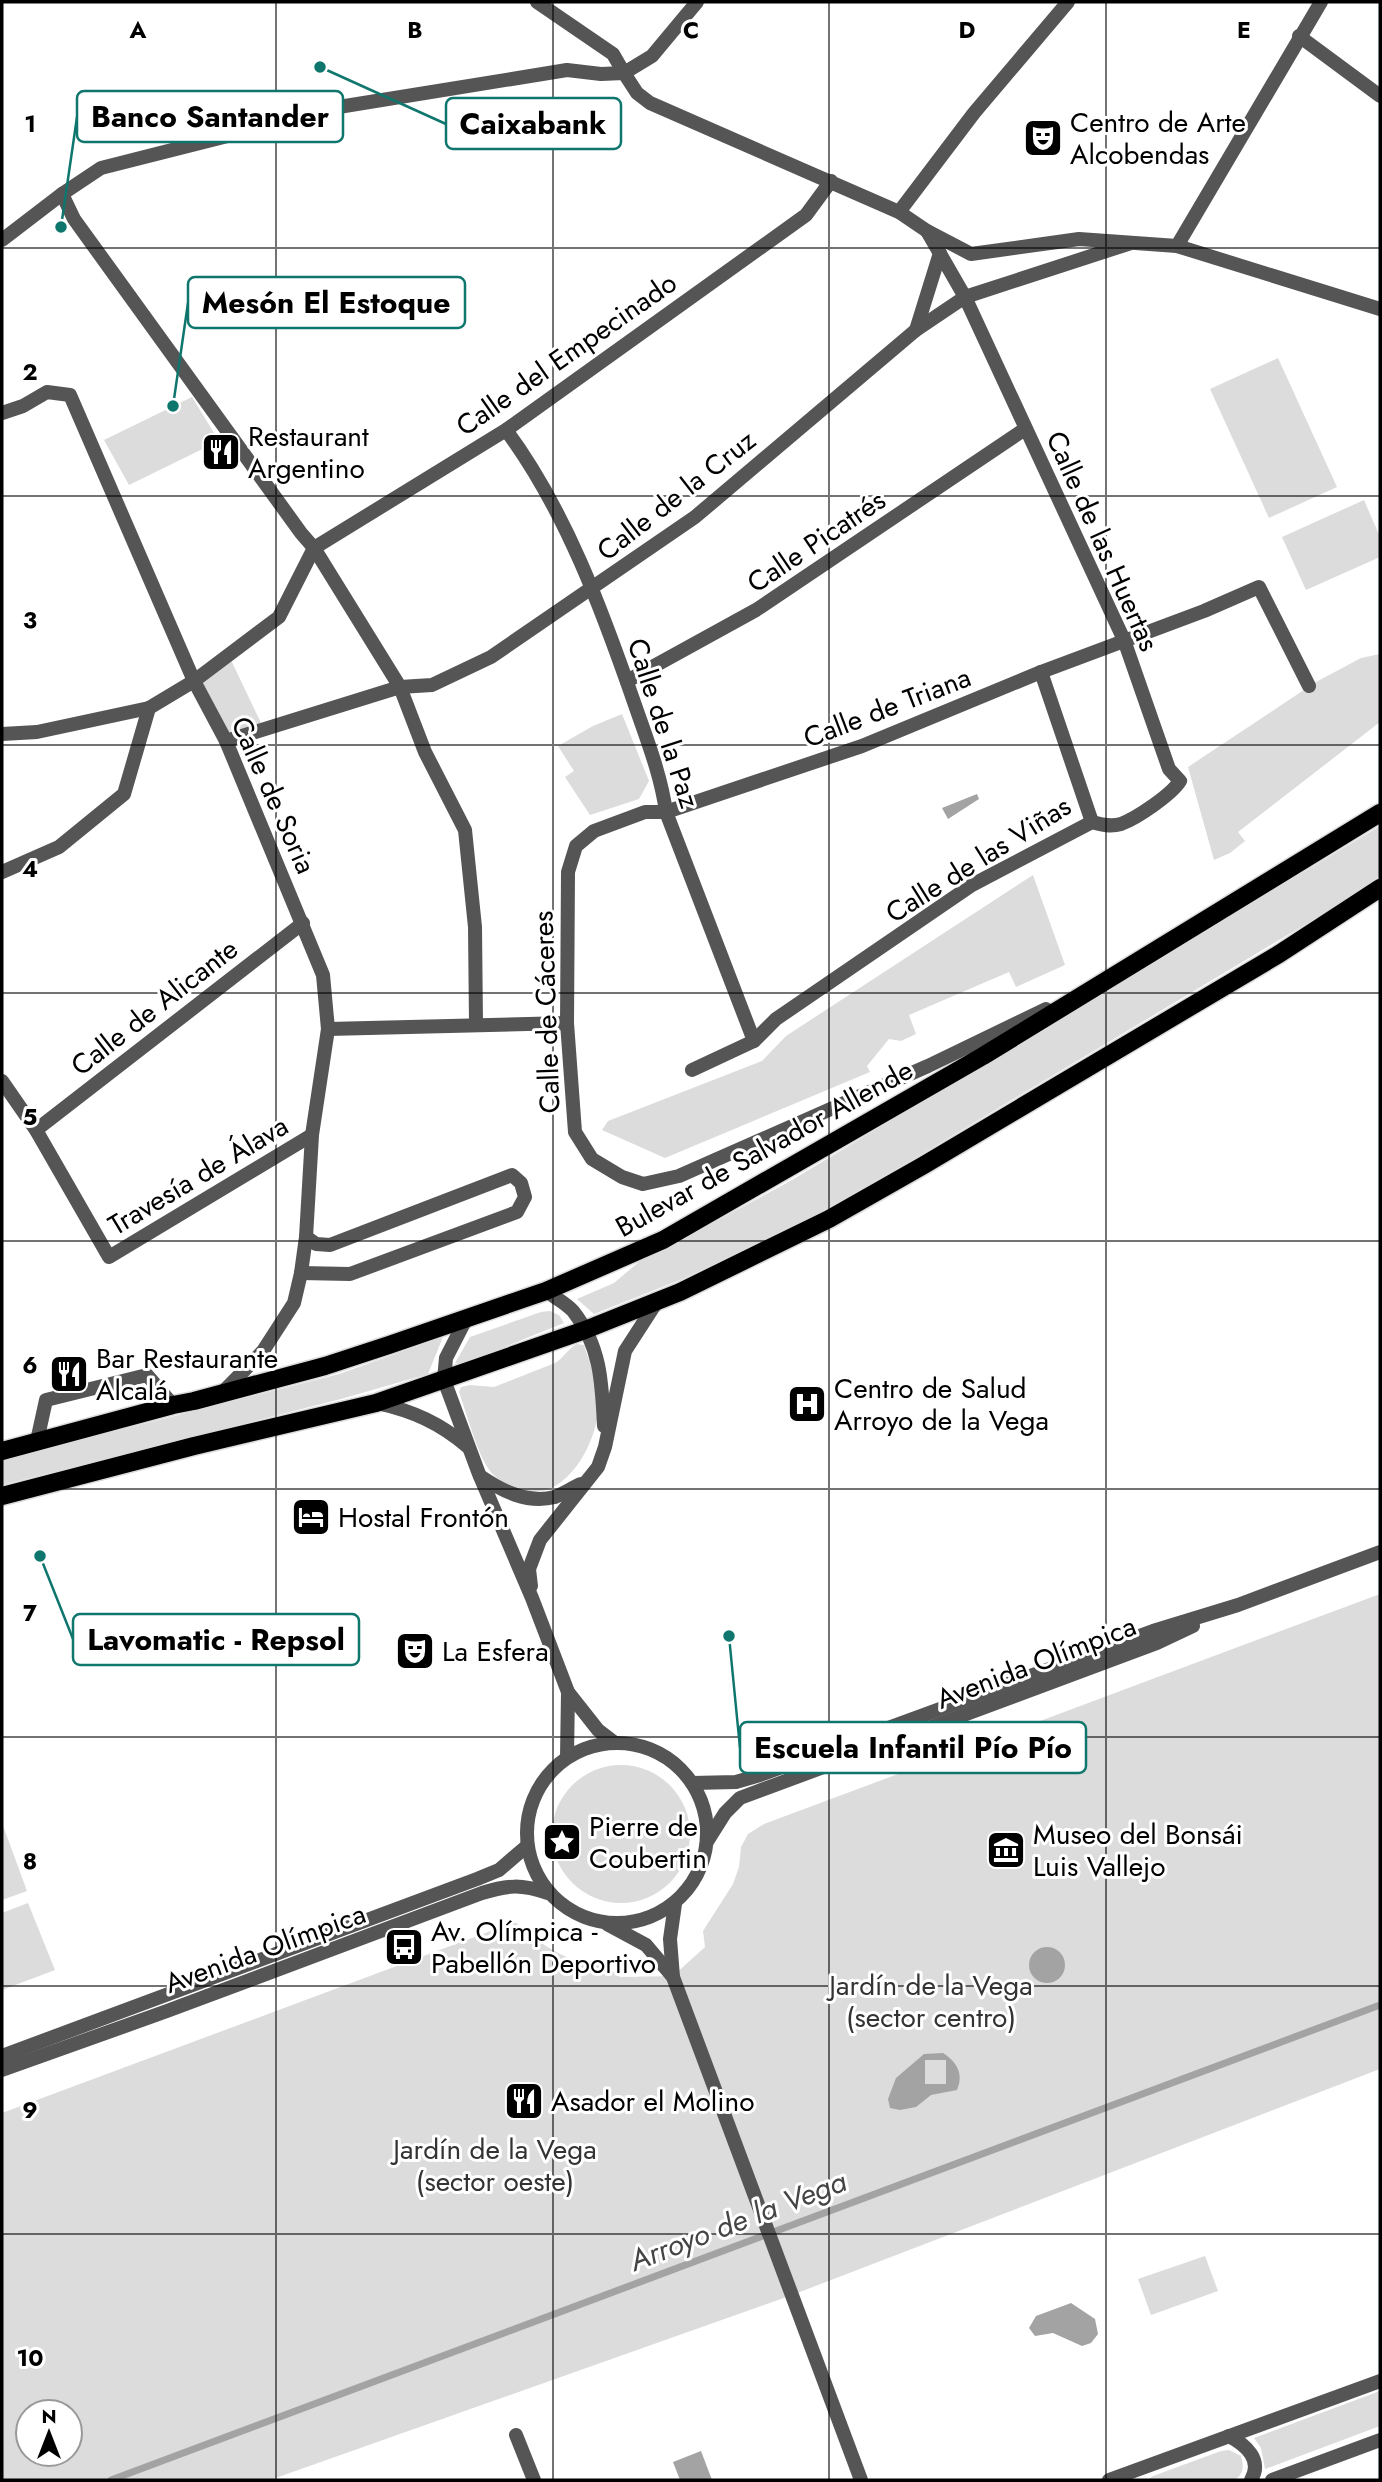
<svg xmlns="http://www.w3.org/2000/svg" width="1382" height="2482" viewBox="0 0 1382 2482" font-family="Jost,sans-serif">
  <rect width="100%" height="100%" fill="#fff"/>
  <g fill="#dcdcdc" fill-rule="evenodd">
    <polygon points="1278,358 1337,487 1269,518 1210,389"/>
    <polygon points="192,397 219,441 129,485 104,440"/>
    <polygon points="1364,500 1380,537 1380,557 1306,590 1282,537"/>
    <polygon points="1380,654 1380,722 1238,832 1245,841 1230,853 1214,860 1188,767 1316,682 1361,658"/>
    <polygon points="230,658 262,725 229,736 199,683"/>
    <polygon points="622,714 649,781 639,799 590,815 565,777 574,771 558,746 593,726"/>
    <polygon points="1380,826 1380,876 1321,915 915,1158 801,1223 680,1280 594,1314 577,1299 614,1283 647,1255 694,1233 792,1180"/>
    <polygon points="1033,875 1065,965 1016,987 1009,972 909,1015 916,1034 901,1041 889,1039 867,1066 870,1072 665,1158 602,1130 608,1121 762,1061 786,1036"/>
    <polygon points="550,1311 559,1315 564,1323 462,1364 455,1363 470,1337 541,1312"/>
    <polygon points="443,1337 428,1374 341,1399 2,1485 2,1460 339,1374"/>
    <path d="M577,1344l7,1c8,24 17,49 13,74 -7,38 -40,89 -84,68 -10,-5 -19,-9 -25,-19 -11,-16 -22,-56 -29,-76l2,-5 9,-2 24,2 61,-24c9,-5 12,-14 22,-19z"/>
    <path d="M1380,1594v475l-588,226 -522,185h-268v-367l513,-191c13,11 29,24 45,32 21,10 42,7 60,23l53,-1 32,-29 -2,-16 30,-47 6,-17 2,-20 7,-13 16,-10zM28,2412h42v42h-42z"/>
    <circle cx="621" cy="1834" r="69"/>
    <polygon points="2,1823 27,1891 2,1900"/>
    <polygon points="28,1903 55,1970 2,1990 2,1913"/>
    <polygon points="1205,2256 1218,2291 1151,2315 1138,2279"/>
    <polygon points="1380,2391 1380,2426 1265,2469 1261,2448 1254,2438"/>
    <path d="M1229,2450l12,6c3,10 3,19 -7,24h-86l5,-4 68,-25z"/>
  </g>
  <g fill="#a3a3a3" fill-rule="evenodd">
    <polygon points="977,794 979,799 948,819 942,808"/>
    <circle cx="1047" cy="1965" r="18"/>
    <path d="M943,2053c14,9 21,21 14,37l-26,5 -15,12 -16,3 -10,-2 -2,-9 8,-21 28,-24zM925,2060h21v24h-21z"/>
    <polygon points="1071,2303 1095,2319 1098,2334 1091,2343 1082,2346 1053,2333 1035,2336 1029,2328 1036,2316"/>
    <polygon points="701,2451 712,2480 680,2480 673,2462"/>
  </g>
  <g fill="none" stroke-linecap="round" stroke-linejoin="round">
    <polyline stroke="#a3a3a3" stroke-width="7" points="111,2480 1380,2005"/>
    <g stroke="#dbdbdb" stroke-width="21">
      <g id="primary">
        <polyline points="2,1451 173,1405 194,1401 325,1366 389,1345 546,1291 663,1240 983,1056 1380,813"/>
        <polyline points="2,1496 194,1446 376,1403 585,1330 680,1292 829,1219 924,1165 1279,954 1380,888"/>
      </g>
    </g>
    <g stroke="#555" stroke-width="14">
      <polyline points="537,2 613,54 624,73 652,56 697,2"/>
      <polyline points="1299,36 1380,96"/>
      <polyline points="314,111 259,128 101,168 62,194 74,219 301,533 314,548 400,687 425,752 465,830 475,927 476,1024"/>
      <polyline points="899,212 974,113 1068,2"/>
      <path d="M927,231l38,66 159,343 45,129 11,12c-9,14 -43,37 -59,43 -10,3 -19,1 -29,-2"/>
      <polyline points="1177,246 1321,2"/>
      <polyline points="916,330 940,253"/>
      <polyline points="2,413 23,406 47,392 70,395 194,681 226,741 323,975 328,1029 312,1135 306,1237 301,1273 294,1303 263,1351 223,1392"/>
      <path d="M506,430c60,81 96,180 129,275 12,35 26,70 31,107l88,229"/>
      <polyline points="1041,672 1092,822"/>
      <polyline points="627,681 756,610 1025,429"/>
      <polyline points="2,734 37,732 149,708"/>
      <polyline points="226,741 400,687 432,685 491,657 695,517 916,330 965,297 1131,243"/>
      <polyline points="2,872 59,847 124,794 149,708 194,681 279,617 314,548 506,430 806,215 831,181"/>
      <polyline points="1046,1009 928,1066 679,1176 643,1184 622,1177 592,1159 575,1132 567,1023 568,872 576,846 594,831 645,812 666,812 862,746 1041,672 1204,611 1259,587 1309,686"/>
      <polyline points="328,1029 567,1023"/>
      <polyline points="692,1070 754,1041 776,1019 972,885 1092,822"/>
      <polyline points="2,1081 36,1130 109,1257 312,1135"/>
      <polyline points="36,1130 303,923"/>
      <polyline points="301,1273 350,1274 517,1212 525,1197 521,1183 512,1175 330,1245 316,1244 306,1237"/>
      <path d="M546,1291c8,6 20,12 27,20 28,35 29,73 31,115"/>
      <polyline points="467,1317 446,1358 444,1380 479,1474 532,1598 568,1692 598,1730 615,1743"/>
      <path d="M377,1403c36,8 63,20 91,44"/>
      <polyline points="37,1441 46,1400 147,1375 173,1405"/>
      <path d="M480,1476c22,15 47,28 75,21 8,-3 17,-9 26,-13"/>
      <polyline points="531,1586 529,1569 540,1540 598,1467 605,1447 625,1351 658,1300"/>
      <circle cx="617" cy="1833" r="90"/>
      <polyline points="567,1757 568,1692"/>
      <polyline points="692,1783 736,1782 760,1775 1153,1631 1238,1605 1380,1552"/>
      <polyline points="708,1840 725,1813 740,1798 1157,1643 1193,1626"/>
      <polyline points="675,1904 670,1939 673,1977 861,2480"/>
      <polyline points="607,1924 646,1945 673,1977"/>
      <polyline points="2,2056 477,1879 499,1870 527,1846"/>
      <path d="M2,2070l165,-59 315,-118c26,-8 39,-9 66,0"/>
      <polyline points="516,2435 534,2480"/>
      <path d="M1229,2436c17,9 34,24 22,44"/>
      <polyline points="1109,2480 1380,2381"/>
      <polyline points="1272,2480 1380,2440"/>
    </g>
    <g stroke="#555" stroke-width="14">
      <polyline points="314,111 567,70 601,74 624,73 637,93 650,103 899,212 927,231 971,254 1079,239 1177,246 1380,309"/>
      <polyline points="2,240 62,194"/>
    </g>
    <use href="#primary" stroke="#000" stroke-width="18"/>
  </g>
  <path fill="none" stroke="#000" stroke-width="2" stroke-opacity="0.55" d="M276,2v2478M553,2v2478M829,2v2478M1106,2v2478M2,248h1378M2,496h1378M2,745h1378M2,993h1378M2,1241h1378M2,1489h1378M2,1737h1378M2,1986h1378M2,2234h1378"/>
  <defs>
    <g id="theatre-square" transform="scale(2.0125)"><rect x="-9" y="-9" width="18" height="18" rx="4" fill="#000" stroke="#fff"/><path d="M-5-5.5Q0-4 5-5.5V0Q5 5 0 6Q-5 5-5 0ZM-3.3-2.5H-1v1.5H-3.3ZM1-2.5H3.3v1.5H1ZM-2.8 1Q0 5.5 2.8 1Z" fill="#fff"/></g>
    <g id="restaurant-square" transform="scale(2.0125)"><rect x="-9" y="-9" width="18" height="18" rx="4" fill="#000" stroke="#fff"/><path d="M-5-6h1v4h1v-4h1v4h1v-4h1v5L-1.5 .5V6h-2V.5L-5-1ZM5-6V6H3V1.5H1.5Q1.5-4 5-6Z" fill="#fff"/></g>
    <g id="hospital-square" transform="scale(2.0125)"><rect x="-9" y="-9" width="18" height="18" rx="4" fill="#000" stroke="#fff"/><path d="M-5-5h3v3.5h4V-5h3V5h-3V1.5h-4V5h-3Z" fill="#fff"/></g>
    <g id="hotel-square" transform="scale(2.0125)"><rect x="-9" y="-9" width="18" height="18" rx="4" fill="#000" stroke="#fff"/><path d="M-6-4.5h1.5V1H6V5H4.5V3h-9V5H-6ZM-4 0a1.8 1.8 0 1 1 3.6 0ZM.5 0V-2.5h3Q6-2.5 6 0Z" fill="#fff"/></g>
    <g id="sight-square" transform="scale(2.0125)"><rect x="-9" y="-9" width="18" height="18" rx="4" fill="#000" stroke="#fff"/><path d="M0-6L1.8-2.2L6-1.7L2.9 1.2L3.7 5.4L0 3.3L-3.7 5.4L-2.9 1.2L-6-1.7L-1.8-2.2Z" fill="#fff"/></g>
    <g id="museum-square" transform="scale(2.0125)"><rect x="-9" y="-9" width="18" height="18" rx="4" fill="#000" stroke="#fff"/><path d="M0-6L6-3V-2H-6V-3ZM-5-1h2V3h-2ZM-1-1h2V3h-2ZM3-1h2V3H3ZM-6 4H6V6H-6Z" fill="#fff"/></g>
    <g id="bus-square" transform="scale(2.0125)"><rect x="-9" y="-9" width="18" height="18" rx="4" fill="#000" stroke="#fff"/><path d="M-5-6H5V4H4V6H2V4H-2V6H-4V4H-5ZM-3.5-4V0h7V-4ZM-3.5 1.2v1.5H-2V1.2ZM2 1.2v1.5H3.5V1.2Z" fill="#fff"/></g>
  </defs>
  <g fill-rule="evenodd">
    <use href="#theatre-square" x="1043" y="138"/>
    <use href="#restaurant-square" x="221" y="452"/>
    <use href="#restaurant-square" x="69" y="1374"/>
    <use href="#hospital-square" x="807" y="1404"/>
    <use href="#hotel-square" x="311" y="1517"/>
    <use href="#theatre-square" x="415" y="1651"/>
    <use href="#sight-square" x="562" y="1842"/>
    <use href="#museum-square" x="1006" y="1850"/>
    <use href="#bus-square" x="404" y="1947"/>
    <use href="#restaurant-square" x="524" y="2101"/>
  </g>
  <g text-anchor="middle" stroke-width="6" stroke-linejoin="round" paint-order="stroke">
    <g font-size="28" fill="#000" stroke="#fff" text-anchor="start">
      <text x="1070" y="132">Centro de Arte<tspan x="1070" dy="32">Alcobendas</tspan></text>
      <text x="248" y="446">Restaurant<tspan x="248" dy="32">Argentino</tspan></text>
      <text x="96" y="1368">Bar Restaurante<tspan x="96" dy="32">Alcalá</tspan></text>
      <text x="834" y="1398">Centro de Salud<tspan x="834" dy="32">Arroyo de la Vega</tspan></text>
      <text x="338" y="1527">Hostal Frontón</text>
      <text x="442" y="1661">La Esfera</text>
      <text x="589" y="1836">Pierre de<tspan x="589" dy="32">Coubertin</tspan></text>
      <text x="1033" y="1844">Museo del Bonsái<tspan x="1033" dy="32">Luis Vallejo</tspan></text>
      <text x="431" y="1941">Av. Olímpica -<tspan x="431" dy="32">Pabellón Deportivo</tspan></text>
      <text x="551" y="2111">Asador el Molino</text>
    </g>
    <g font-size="28" fill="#000" stroke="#fff">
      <text transform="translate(566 354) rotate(-35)" y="10">Calle del Empecinado</text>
      <text transform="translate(676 495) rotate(-38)" y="10">Calle de la Cruz</text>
      <text transform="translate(816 541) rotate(-34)" y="10">Calle Picatrés</text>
      <text transform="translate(1103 541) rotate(66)" y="10">Calle de las Huertas</text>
      <text transform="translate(887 707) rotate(-21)" y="10">Calle de Triana</text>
      <text transform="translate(664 723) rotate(72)" y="10">Calle de la Paz</text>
      <text transform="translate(274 795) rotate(66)" y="10">Calle de Soria</text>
      <text transform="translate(978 859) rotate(-32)" y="10">Calle de las Viñas</text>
      <text transform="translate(154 1007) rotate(-38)" y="10">Calle de Alicante</text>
      <text transform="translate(546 1012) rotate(-92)" y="10">Calle de Cáceres</text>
      <text transform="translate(764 1148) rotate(-29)" y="10">Bulevar de Salvador Allende</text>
      <text transform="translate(198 1175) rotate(-31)" y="10">Travesía de Álava</text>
      <text transform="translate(1036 1662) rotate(-21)" y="10">Avenida Olímpica</text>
      <text transform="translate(265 1948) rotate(-20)" y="10">Avenida Olímpica</text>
    </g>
    <g font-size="28" fill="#333" stroke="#fff">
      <text x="931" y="1995">Jardín de la Vega<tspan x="931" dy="32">(sector centro)</tspan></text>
      <text x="495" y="2159">Jardín de la Vega<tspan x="495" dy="32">(sector oeste)</tspan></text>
    </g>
    <g font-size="30" font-style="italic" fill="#444" stroke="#fff">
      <text transform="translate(738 2221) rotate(-21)" y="10">Arroyo de la Vega</text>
    </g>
  </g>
  <g font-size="23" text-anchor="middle" font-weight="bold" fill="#000" stroke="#fff" stroke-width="6" stroke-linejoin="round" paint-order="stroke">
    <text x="138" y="38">A</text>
    <text x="415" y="38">B</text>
    <text x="691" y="38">C</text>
    <text x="967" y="38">D</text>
    <text x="1244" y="38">E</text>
    <text x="30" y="132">1</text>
    <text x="30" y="380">2</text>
    <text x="30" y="628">3</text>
    <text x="30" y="877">4</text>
    <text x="30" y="1125">5</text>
    <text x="30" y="1373">6</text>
    <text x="30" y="1621">7</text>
    <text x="30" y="1869">8</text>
    <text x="30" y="2118">9</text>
    <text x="30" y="2366">10</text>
  </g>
  <path fill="none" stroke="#0f766e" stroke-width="2.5" d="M61 227L77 117M320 67L446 124M173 406L188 303M40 1556L73 1639M729 1636L740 1748"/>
  <g fill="#0f766e" stroke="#fff" stroke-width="2.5">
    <circle cx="61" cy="227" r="7"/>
    <circle cx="320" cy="67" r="7"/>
    <circle cx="173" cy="406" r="7"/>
    <circle cx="40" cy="1556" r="7"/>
    <circle cx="729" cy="1636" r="7"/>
  </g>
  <g fill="#fff" stroke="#0f766e" stroke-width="2.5">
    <rect x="77" y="91" width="266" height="51" rx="7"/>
    <rect x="446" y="98" width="175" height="51" rx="7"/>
    <rect x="188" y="277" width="277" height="51" rx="7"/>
    <rect x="73" y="1614" width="286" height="51" rx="7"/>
    <rect x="740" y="1722" width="346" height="51" rx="7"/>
  </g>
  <g font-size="30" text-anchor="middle" font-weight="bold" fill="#000">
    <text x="210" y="127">Banco Santander</text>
    <text x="533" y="134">Caixabank</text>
    <text x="326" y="313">Mesón El Estoque</text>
    <text x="216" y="1650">Lavomatic - Repsol</text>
    <text x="913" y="1758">Escuela Infantil Pío Pío</text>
  </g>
  <rect width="1382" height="2482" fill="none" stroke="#000000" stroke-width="7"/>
  <g transform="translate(49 2433)"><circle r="33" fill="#ffffff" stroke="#999999" stroke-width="2"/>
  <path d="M0-5L12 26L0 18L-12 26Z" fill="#000000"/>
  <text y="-10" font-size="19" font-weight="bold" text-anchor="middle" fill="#000000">N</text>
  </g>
</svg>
